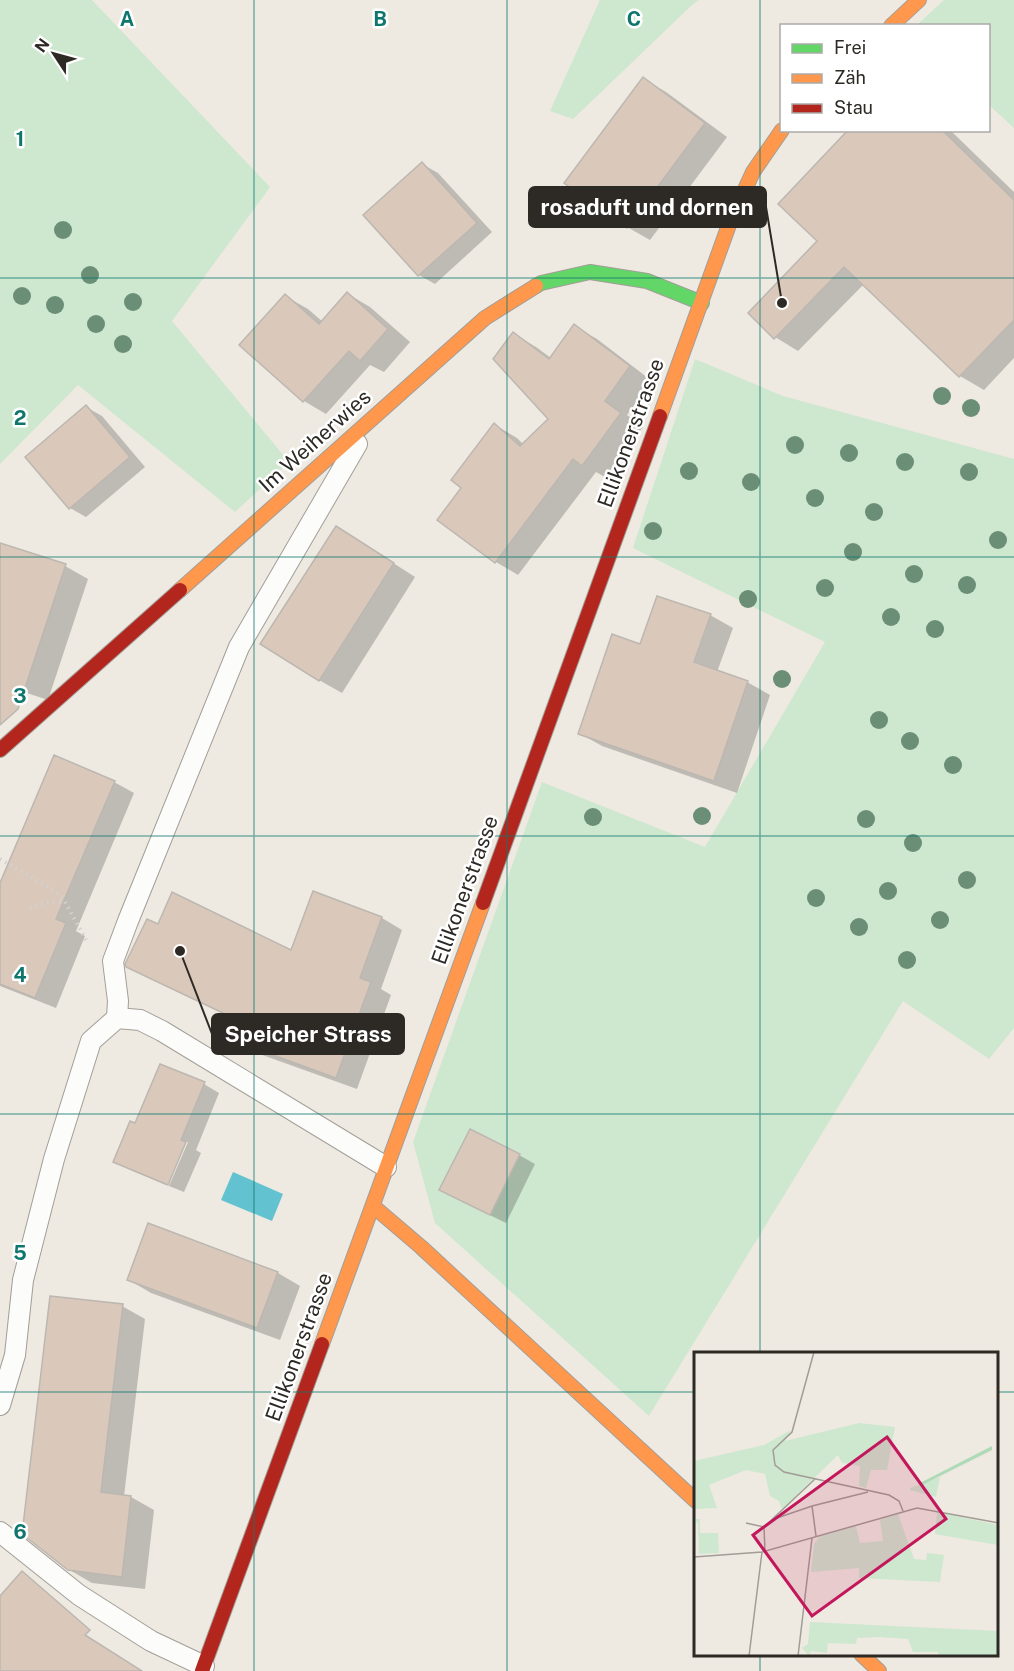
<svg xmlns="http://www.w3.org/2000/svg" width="1014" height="1671" viewBox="0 0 1014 1671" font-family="'Public Sans',sans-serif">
  <rect width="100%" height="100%" fill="#eeeae1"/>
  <g fill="#cee7cf">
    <polygon points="0,0 92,0 270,187 172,321 289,462 235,512 78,385 0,464"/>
    <polygon points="600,0 699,0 693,4 573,119 550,111"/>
    <polygon points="944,0 1014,0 1014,128 989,105 988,26 917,25"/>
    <polygon points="695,359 783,396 1014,459 1014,1028 989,1059 903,1001 649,1416 435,1223 413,1142 542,782 705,847 825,642 633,548"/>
  </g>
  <polygon fill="#62c2cf" points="233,1172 283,1194 272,1221 221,1200"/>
  <g fill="#0003">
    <polygon points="643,79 666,92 727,137 650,240 627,227"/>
    <polygon points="850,130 950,130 1014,192 1014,358 984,390 960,376 864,284 798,351 775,337 819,241"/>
    <polygon points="422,164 438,173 492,232 435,284 419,275"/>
    <polygon points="348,294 370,307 410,342 384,372 370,365 326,414 304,401 285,296 308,309 323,322"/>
    <polygon points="574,326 597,339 652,381 627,415 643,427 605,477 596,472 518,575 496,562 463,487 495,425 517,438 524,445 550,419 514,334 536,347 551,358"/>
    <polygon points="86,407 102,416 145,467 86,517 70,508"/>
    <polygon points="359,541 415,577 342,693 319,680"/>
    <polygon points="0,544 65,566 88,579 48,700 0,684"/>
    <polygon points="710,615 733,628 717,672 747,682 770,695 737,793 602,746 579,733 641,646"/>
    <polygon points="114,782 134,793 76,931 85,936 56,1008 0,986 0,887"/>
    <polygon points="314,893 382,918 402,930 381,989 391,995 357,1089 240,1047 219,1035 227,1015 149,978 127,966 158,926 292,952"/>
    <polygon points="204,1084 219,1093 196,1150 201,1153 184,1192 169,1186 188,1142 185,1142 166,1185 131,1170 115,1161 136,1125"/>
    <polygon points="519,1155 535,1164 506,1223 457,1199"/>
    <polygon points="278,1273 300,1286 280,1340 151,1293 129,1280"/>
    <polygon points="122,1306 145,1319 124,1496 131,1497 154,1510 145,1589 92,1583 68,1569"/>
  </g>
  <g fill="#dac9bb" stroke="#bcb7b1" stroke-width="1.5">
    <polygon points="643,77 705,123 627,228 564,183"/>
    <polygon points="848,130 942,130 1014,200 1014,320 959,377 844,267 774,339 748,313 817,241 778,204"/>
    <polygon points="422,162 477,223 418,276 363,215"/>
    <polygon points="347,292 388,329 360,361 349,351 303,402 239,345 285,294 319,324"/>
    <polygon points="574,324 630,366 605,401 621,413 582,466 573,459 495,563 437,520 461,488 451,480 494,423 520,446 548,419 493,359 513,332 549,359"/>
    <polygon points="86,405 130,457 69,509 25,457"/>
    <polygon points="336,526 394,563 319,681 260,644"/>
    <polygon points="0,543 66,564 18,709 0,725"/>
    <polygon points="657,596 711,614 694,662 748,681 714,781 578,734 612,634 640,644"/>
    <polygon points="54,755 115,781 56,919 66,923 35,998 0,984 0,883"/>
    <polygon points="313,891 382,917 360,978 371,982 336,1078 218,1035 225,1014 126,967 125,964 147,919 158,924 172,892 291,950"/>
    <polygon points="160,1064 205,1082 181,1140 186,1142 168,1185 113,1162 130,1121 135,1123"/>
    <polygon points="470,1129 520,1154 490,1215 439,1190"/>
    <polygon points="148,1223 278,1272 257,1328 127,1280"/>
    <polygon points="50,1296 123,1304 101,1492 131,1496 122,1577 68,1570 22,1534"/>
    <polygon points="22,1571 90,1630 85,1635 142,1671 0,1671 0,1596"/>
  </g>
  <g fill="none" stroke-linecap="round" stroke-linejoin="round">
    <g stroke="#a29e98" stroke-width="22">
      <g id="lane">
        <polyline points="117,1018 118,1001 113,961 128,921 239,647 357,444"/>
        <polyline points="0,1405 15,1355 23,1280 54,1159 91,1041 117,1018 140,1020 162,1031 386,1167"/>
        <polyline points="0,1532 79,1595 151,1641 204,1666"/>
      </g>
    </g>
    <g stroke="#a29e98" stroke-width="16">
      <polyline id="fast" points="536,286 541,283 590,272 647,281 702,303"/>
    </g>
    <g stroke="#a29e98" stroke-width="16">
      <g id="slow">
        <polyline points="891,26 919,0"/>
        <polyline points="660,416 730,222 753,172 782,130"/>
        <polyline points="180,590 485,318 536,286"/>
        <polyline points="373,1206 421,1247 696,1501"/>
        <polyline points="322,1344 483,903"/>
        <polyline points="861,1654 879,1671"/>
      </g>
    </g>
    <g stroke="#a29e98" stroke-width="16">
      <g id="jam">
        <polyline points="0,750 180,590"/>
        <polyline points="483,903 660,416"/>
        <polyline points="202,1671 322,1344"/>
      </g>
    </g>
    <g stroke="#d3d1cf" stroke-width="4" stroke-dasharray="1.5 4.5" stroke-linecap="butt">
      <polyline points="0,859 55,891 65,901"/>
      <polyline points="30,908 49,902 65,902 86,940"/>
    </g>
    <use href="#lane" stroke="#fcfcfa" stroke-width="20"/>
    <use href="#fast" stroke="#63d668" stroke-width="14"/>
    <use href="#slow" stroke="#ff974d" stroke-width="14"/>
    <use href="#jam" stroke="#b3261e" stroke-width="14"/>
  </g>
  <g fill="#6b8e76">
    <circle cx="63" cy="230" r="9"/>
    <circle cx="90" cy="275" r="9"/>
    <circle cx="22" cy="296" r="9"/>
    <circle cx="133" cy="302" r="9"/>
    <circle cx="55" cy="305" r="9"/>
    <circle cx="96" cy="324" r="9"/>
    <circle cx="123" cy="344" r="9"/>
    <circle cx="942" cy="396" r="9"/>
    <circle cx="971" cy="408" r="9"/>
    <circle cx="795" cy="445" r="9"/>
    <circle cx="849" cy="453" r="9"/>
    <circle cx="905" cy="462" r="9"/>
    <circle cx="689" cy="471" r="9"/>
    <circle cx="969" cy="472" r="9"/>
    <circle cx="751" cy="482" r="9"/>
    <circle cx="815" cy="498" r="9"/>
    <circle cx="874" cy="512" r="9"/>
    <circle cx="653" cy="531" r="9"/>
    <circle cx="998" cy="540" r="9"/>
    <circle cx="853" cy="552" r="9"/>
    <circle cx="914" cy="574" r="9"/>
    <circle cx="967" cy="585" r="9"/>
    <circle cx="825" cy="588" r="9"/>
    <circle cx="748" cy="599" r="9"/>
    <circle cx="891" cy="617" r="9"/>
    <circle cx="935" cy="629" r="9"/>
    <circle cx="782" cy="679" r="9"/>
    <circle cx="879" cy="720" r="9"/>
    <circle cx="910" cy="741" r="9"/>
    <circle cx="953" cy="765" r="9"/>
    <circle cx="702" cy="816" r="9"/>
    <circle cx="593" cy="817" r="9"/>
    <circle cx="866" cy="819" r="9"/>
    <circle cx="913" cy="843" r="9"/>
    <circle cx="967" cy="880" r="9"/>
    <circle cx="888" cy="891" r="9"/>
    <circle cx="816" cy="898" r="9"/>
    <circle cx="940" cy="920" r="9"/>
    <circle cx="859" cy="927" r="9"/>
    <circle cx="907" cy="960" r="9"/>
  </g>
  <path fill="none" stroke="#0f766e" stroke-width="1.5" stroke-opacity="0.55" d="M254,0v1671M507,0v1671M760,0v1353M0,278h1014M0,557h1014M0,836h1014M0,1114h1014M0,1392h696M998,1392h16M760,1654v17"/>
  <g text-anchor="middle" stroke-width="5" stroke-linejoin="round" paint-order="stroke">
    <g font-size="21" fill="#2d2a25" stroke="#fff">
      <text transform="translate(631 433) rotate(-70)" y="7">Ellikonerstrasse</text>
      <text transform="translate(315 441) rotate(-42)" y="7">Im Weiherwies</text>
      <text transform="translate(465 890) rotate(-70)" y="7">Ellikonerstrasse</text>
      <text transform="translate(299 1347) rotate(-70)" y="7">Ellikonerstrasse</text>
    </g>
  </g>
  <g transform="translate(694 1352)">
    <rect width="304" height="304" fill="#eeeae1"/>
    <path d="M165,71l36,4 -8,43h-16l-5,18 -7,-2 1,-20 -18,-3 -4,-8 -56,54 -3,-8 -9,-5 -5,-22 -19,-4 -37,15 8,23 -23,1v-48l70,-16 27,-15 -6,11zM246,125l-4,20 -26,-7v-2zM243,160l61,13v20l-63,-11zM204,162l16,45 12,1 1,-7 17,2 -4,27 -81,-4v-10l-48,4 3,-28 5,-7 37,-11 4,17 23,-2 -3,-21zM0,167h6v14h18l1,20 -20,1 -1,-30zM116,270l188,9v25h-60v-4h-25l-5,-13 -29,-2 -22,1 -1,6 -28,-1 -1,10 -16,-2 -2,5 -7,-8 6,-4z" fill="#cee7cf"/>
    <path d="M298,94v4l-70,35 -2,-2z" fill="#afdab7"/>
    <path fill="none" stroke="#a19d96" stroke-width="1.5" d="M120,0l-22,80 -19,18 2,15 9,7 105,23 10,6 4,10M118,154l56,-14M80,167l38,-13 4,30M52,171l18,4M71,199l-1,-24 51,-48M0,205l68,-5 155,-44 82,15M55,304l13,-104M104,304l14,-118"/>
    <path fill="#c2185b" fill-opacity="0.15" stroke="#c2185b" stroke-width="3" d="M193,85l59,82 -134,97 -59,-81z"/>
    <rect width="304" height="304" fill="none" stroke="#2d2a25" stroke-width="3"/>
  </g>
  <g font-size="20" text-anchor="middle" font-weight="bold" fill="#0f766e" stroke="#fff" stroke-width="5" stroke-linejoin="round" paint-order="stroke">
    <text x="127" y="26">A</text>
    <text x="380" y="26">B</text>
    <text x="634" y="26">C</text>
    <text x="20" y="146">1</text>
    <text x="20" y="425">2</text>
    <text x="20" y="703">3</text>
    <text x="20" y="982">4</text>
    <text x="20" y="1260">5</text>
    <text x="20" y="1539">6</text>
  </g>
  <path fill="none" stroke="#2d2a25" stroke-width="2" d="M782 303L766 207M180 951L212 1034"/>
  <g fill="#2d2a25" stroke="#fff" stroke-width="2">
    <circle cx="782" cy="303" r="6"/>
    <circle cx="180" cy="951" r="6"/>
  </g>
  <g fill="#2d2a25" stroke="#2d2a25" stroke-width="2">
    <rect x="529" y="187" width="237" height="40" rx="6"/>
    <rect x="212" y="1014" width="192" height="40" rx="6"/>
  </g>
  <g font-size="22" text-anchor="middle" font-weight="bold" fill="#fff">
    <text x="647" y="215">rosaduft und dornen</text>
    <text x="308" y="1042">Speicher Strass</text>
  </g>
  <rect x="780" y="24" width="210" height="108" fill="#ffffff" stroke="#abaaa8" stroke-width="1.5"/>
  <rect x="792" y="44" width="30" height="9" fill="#63d668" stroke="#abaaa8" stroke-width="1.5"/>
  <text x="834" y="54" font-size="18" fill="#2d2a25">Frei</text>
  <rect x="792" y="74" width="30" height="9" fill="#ff974d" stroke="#abaaa8" stroke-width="1.5"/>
  <text x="834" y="84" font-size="18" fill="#2d2a25">Zäh</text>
  <rect x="792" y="104" width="30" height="9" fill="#b3261e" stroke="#abaaa8" stroke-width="1.5"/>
  <text x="834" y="114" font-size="18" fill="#2d2a25">Stau</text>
  <g transform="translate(54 54) rotate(306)" stroke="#ffffff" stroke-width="4.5" paint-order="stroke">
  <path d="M0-4.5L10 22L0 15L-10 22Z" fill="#2d2a25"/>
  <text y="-9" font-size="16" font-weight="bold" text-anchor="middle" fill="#2d2a25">N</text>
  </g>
</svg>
